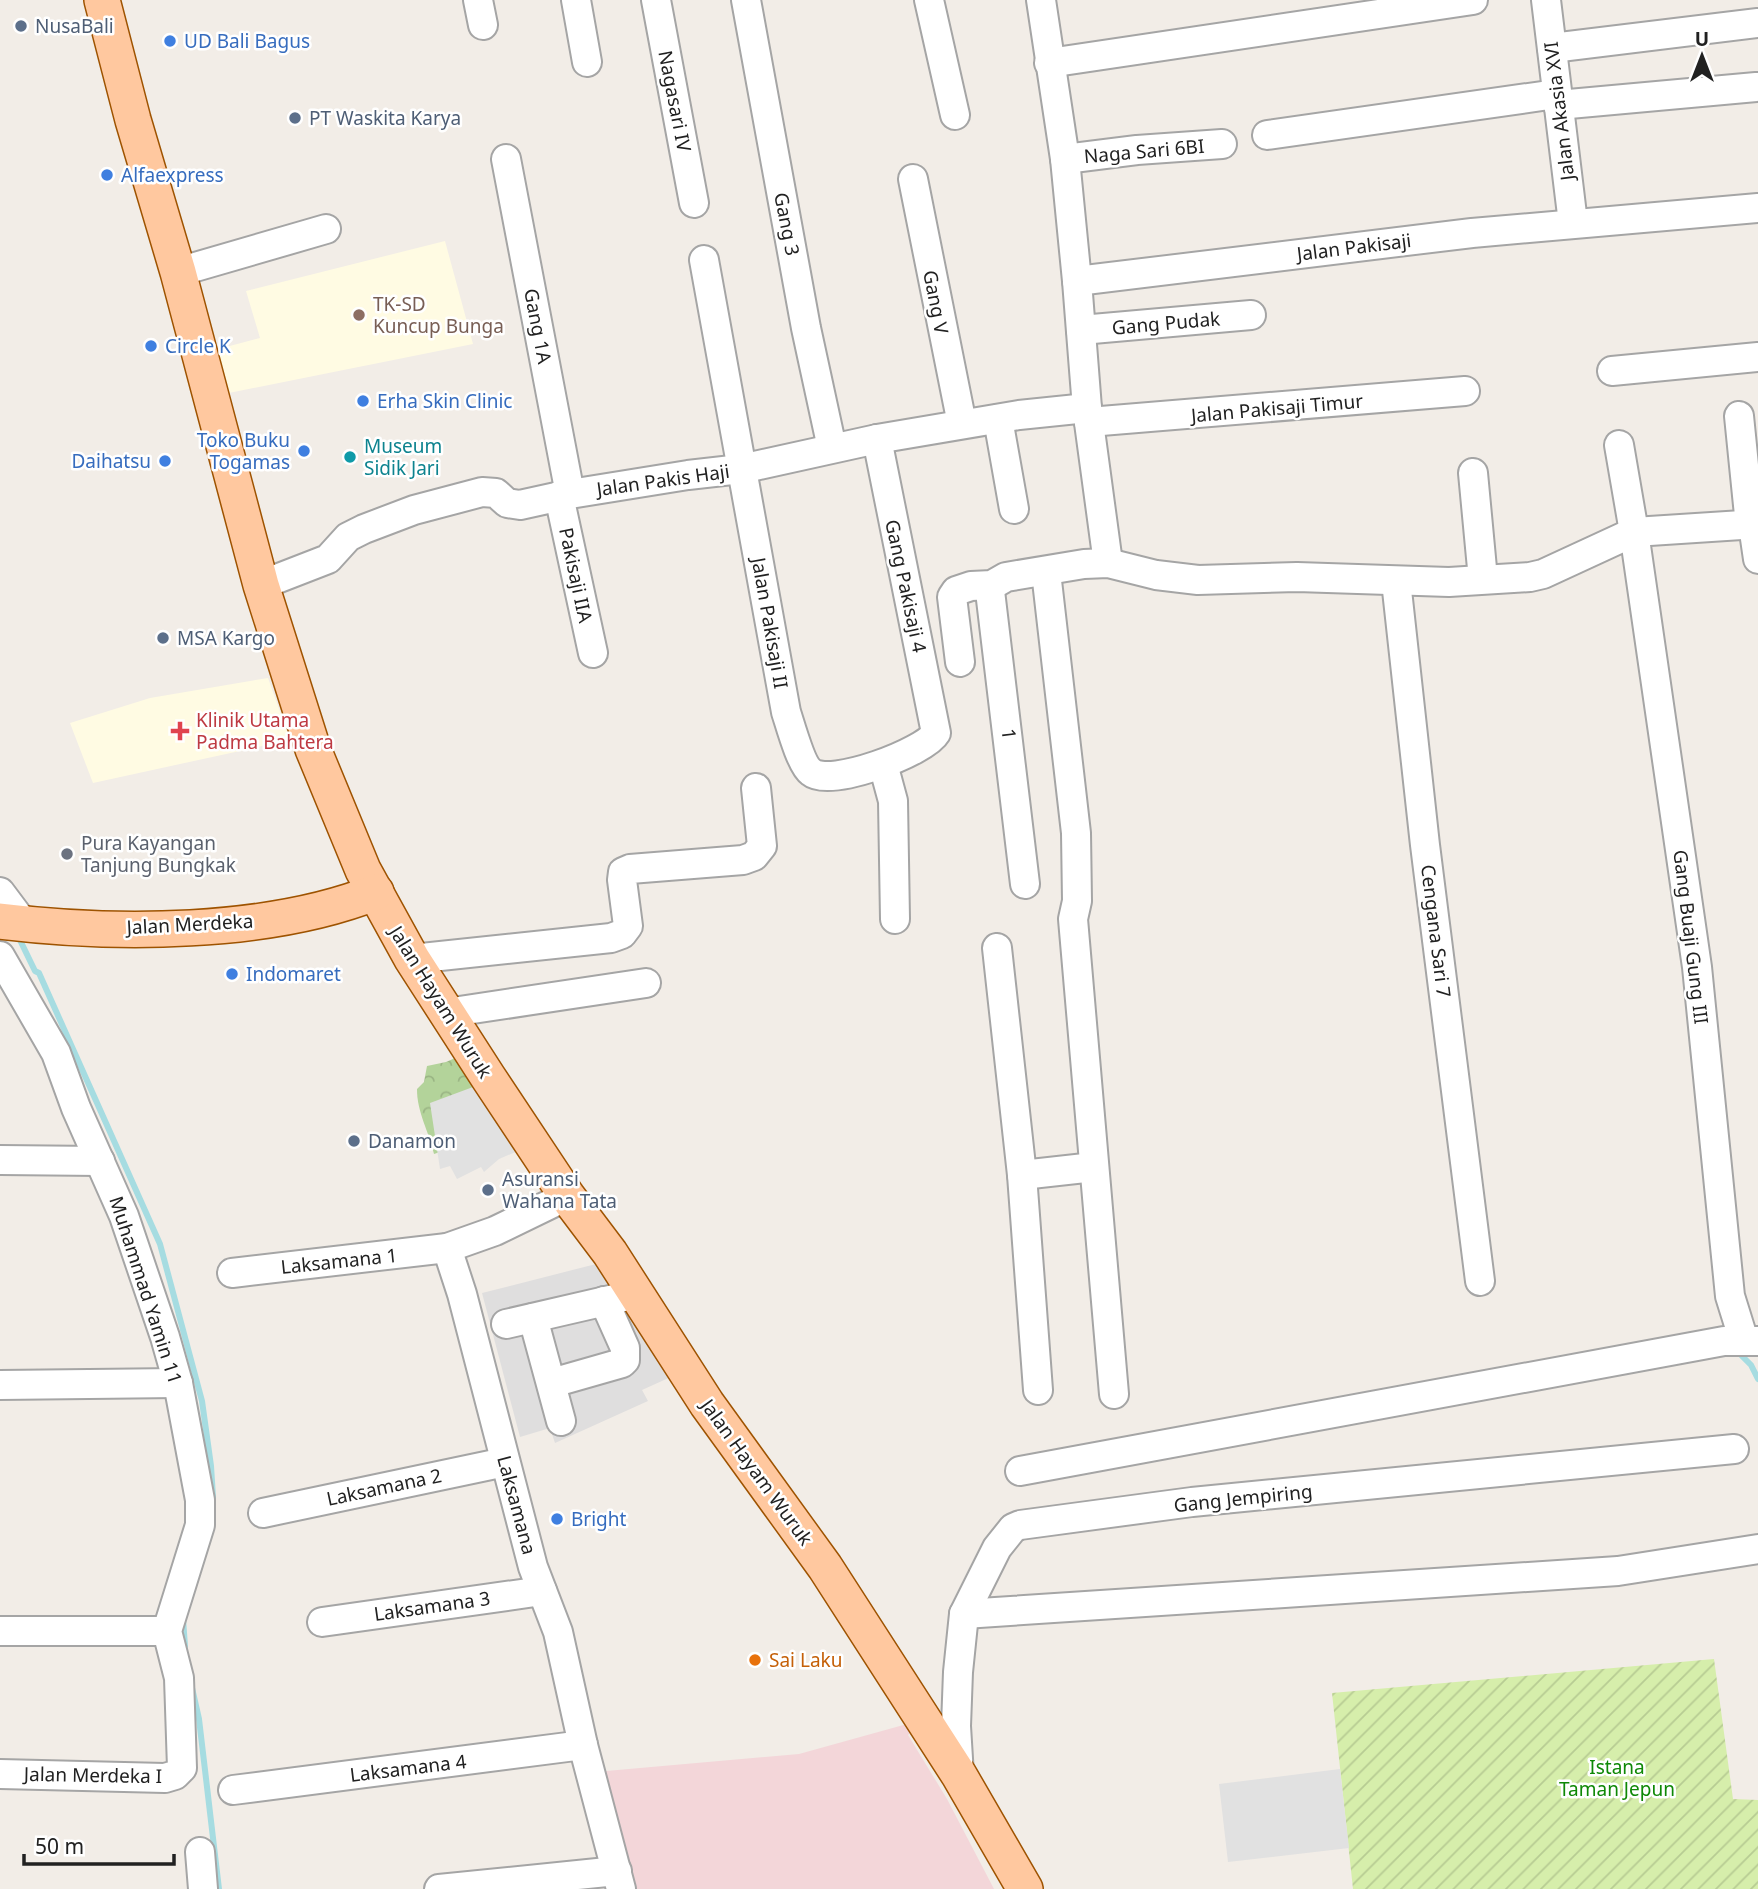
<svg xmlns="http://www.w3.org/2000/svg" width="1758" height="1889" viewBox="0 0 1758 1889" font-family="'Noto Sans',sans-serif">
  <defs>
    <pattern id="forest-crowns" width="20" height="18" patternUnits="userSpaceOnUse" patternTransform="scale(1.75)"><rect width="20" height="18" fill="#b3d39a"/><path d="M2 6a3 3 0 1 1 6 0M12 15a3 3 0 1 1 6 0" fill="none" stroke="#9ab584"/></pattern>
    <pattern id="garden-furrows" width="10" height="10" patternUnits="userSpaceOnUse" patternTransform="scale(1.75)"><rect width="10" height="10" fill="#d6eeab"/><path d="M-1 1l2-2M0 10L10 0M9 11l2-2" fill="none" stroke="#b7cc93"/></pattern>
  </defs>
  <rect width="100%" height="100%" fill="#f2ede7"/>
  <polygon fill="#dfdede" points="600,1263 673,1376 642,1390 648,1401 555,1443 550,1428 520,1437 482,1293"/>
  <polygon fill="#f3d6d9" points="925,1719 908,1735 947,1799 994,1889 630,1889 595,1772 799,1754"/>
  <g fill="#fffbe3">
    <polygon points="445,241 473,344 219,395 207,352 260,338 246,291"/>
    <polygon points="268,678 290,740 93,783 70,723 150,698"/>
  </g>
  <path fill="url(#forest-crowns)" d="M462,1055l43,55 -59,40 -12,4c-5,-23 -17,-41 -17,-65l7,-7 3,-16 19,-4z"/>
  <polygon fill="url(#garden-furrows)" points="1714,1659 1733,1799 1758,1800 1758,1889 1353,1889 1332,1693"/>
  <g fill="#e1e1e1">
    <polygon points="473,1087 518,1151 499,1159 484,1172 481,1167 457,1179 450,1166 440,1169 430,1103"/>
    <polygon points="1340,1769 1349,1848 1228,1862 1219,1784"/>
  </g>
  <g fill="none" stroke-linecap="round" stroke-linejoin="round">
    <g stroke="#a6dce1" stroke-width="6">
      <polyline points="19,938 35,971 39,973 160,1244 202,1401 211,1466 213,1497"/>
      <polyline points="1736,1350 1751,1365 1758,1379"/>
      <polyline points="183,1619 185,1646"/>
      <polyline points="192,1688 199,1719 219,1889"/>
    </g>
    <g stroke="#a5a5a5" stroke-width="32">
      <g id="minor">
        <polyline points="478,0 483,25"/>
        <polyline points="576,0 587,62"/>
        <polyline points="656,0 694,203"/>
        <polyline points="746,0 806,328 832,448"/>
        <polyline points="929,0 955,115"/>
        <polyline points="1041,0 1065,159 1077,281"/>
        <polyline points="1546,0 1573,223"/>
        <polyline points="1552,48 1758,23"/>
        <polyline points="1049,63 1473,0"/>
        <polyline points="1558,105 1756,87"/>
        <polyline points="1267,135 1556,94"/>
        <polyline points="506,159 570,494"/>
        <polyline points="1065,159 1137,150 1222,144"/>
        <polyline points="913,179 962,424"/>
        <path d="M704,260l82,452c4,12 15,53 25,60 19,16 114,-20 125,-39l-59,-294"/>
        <polyline points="178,272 326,229"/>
        <polyline points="1081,330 1251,315"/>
        <polyline points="1612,371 1758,357"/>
        <polyline points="1739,416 1750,525"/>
        <polyline points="998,419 1014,509"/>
        <polyline points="1089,422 1465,391"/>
        <polyline points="1619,445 1634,532 1697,967 1730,1296 1744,1341"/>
        <polyline points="1473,473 1483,579"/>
        <polyline points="559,496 593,653"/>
        <polyline points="1753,525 1758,559"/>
        <polyline points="1108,563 1087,408 1077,281 1472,233 1758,208"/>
        <polyline points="1046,572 1076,833 1077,901 1073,919 1114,1394"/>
        <polyline points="1396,581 1425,845 1480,1281"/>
        <polyline points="261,585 328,559 348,537 364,529 414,510 482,492 496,493 507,503 520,505 570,494 688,475 741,469 877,439 1019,415 1087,408"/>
        <polyline points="992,585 990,591 1025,884"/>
        <polyline points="960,662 952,597 956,591 971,586 992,585 1006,577 1084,564 1108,563 1156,575 1198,580 1297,577 1449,582 1530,577 1543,574 1634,532 1758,524"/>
        <polyline points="883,764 893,801 895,919"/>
        <polyline points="0,892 24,924"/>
        <polyline points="997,948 1022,1175 1038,1390"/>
        <polyline points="0,956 56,1053 76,1108 124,1216 165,1337 178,1383 200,1500 200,1525 167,1631 179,1678 182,1768 175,1775 165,1778 0,1774"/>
        <polyline points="412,959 611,938 622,934 628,926 622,880 623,872 630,869 743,860 754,856 762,846 756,788"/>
        <polyline points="446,1013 646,983"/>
        <polyline points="0,1160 100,1161"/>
        <polyline points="1022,1175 1094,1167"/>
        <polyline points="447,1248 462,1294 533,1567 558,1632 583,1745 621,1889"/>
        <polyline points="232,1273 447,1248 495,1231 567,1196"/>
        <polyline points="533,1318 561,1421"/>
        <polyline points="506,1324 623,1297"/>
        <polyline points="552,1383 622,1363 625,1360 625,1348 604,1301"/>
        <polyline points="0,1385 178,1383"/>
        <polyline points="1020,1471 1724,1341 1758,1341"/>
        <polyline points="263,1513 505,1462"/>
        <polyline points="964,1614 1618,1571 1758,1549"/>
        <polyline points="322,1622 542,1591"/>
        <polyline points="0,1631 167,1631"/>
        <polyline points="959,1775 956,1726 958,1672 964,1614 997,1548 1013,1528 1020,1525 1192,1502 1734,1449"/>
        <polyline points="233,1790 583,1745"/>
        <polyline points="200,1852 203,1889"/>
        <polyline points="439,1889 617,1871"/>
      </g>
    </g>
    <g stroke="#9e5300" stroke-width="38">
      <g id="major">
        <polyline points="102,0 133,120 178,272 261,585 313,749 363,870 412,959 488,1077 567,1196 610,1253 707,1404 825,1567 959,1775 1025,1889"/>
        <path d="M0,921c115,14 268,14 376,-29"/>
      </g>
    </g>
    <use href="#minor" stroke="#fff" stroke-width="28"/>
    <use href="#major" stroke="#ffc89f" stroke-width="35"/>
  </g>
  <g fill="#5c6f8a" stroke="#fff" stroke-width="2.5">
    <circle cx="21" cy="26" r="7"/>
    <circle cx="295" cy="118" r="7"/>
    <circle cx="163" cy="638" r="7"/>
    <circle cx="354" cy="1141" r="7"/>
    <circle cx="488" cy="1190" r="7"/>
  </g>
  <g fill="#3f7fe0" stroke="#fff" stroke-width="2.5">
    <circle cx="170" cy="41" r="7"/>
    <circle cx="107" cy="175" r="7"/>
    <circle cx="151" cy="346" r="7"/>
    <circle cx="363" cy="401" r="7"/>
    <circle cx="304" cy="451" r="7"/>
    <circle cx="165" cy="461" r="7"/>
    <circle cx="232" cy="974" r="7"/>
    <circle cx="557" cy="1519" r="7"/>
  </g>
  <circle fill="#8d6e63" stroke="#fff" stroke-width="2.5" cx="359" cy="315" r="7"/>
  <circle fill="#0f9aa8" stroke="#fff" stroke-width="2.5" cx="350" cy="457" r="7"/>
  <path fill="#e0444e" stroke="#fff" stroke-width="2.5" d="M176.5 720.5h7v7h7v7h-7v7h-7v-7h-7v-7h7z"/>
  <circle fill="#6b7280" stroke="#fff" stroke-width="2.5" cx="67" cy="854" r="7"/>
  <circle fill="#e8710a" stroke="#fff" stroke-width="2.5" cx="755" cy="1660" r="7"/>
  <g text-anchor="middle" stroke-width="5" stroke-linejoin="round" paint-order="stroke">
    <g font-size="19" fill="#4e5e75" stroke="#fff" text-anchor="start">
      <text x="35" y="33">NusaBali</text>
      <text x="309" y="125">PT Waskita Karya</text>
      <text x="177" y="645">MSA Kargo</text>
      <text x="368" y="1148">Danamon</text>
      <text x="502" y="1186">Asuransi<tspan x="502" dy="22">Wahana Tata</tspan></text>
    </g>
    <g font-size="19" fill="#366cbe" stroke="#fff" text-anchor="start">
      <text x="184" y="48">UD Bali Bagus</text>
      <text x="121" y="182">Alfaexpress</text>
      <text x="165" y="353">Circle K</text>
      <text x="377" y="408">Erha Skin Clinic</text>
      <text x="290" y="447" text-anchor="end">Toko Buku<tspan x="290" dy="22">Togamas</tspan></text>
      <text x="151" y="468" text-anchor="end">Daihatsu</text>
      <text x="246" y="981">Indomaret</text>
      <text x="571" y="1526">Bright</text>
    </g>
    <g font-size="19" fill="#212121" stroke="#fff">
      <text transform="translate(675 101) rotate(79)" y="7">Nagasari IV</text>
      <text transform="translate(1559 111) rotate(-97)" y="7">Jalan Akasia XVI</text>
      <text transform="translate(1144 151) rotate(-5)" y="7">Naga Sari 6BI</text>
      <text transform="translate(787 224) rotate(79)" y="7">Gang 3</text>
      <text transform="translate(1354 247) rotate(-7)" y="7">Jalan Pakisaji</text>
      <text transform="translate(936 302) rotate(79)" y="7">Gang V</text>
      <text transform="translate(1166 323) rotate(-5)" y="7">Gang Pudak</text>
      <text transform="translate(538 326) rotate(79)" y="7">Gang 1A</text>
      <text transform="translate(1277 408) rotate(-5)" y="7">Jalan Pakisaji Timur</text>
      <text transform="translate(663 480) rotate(-8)" y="7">Jalan Pakis Haji</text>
      <text transform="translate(576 575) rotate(78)" y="7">Pakisaji IIA</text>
      <text transform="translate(906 586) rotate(78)" y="7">Gang Pakisaji 4</text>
      <text transform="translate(770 623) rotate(80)" y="7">Jalan Pakisaji II</text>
      <text transform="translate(1009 734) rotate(83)" y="7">1</text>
      <text transform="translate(190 924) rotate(-3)" y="7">Jalan Merdeka</text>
      <text transform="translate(1436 931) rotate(83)" y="7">Cengana Sari 7</text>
      <text transform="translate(1691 937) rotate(83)" y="7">Gang Buaji Gung III</text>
      <text transform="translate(441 1002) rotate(58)" y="7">Jalan Hayam Wuruk</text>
      <text transform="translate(339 1261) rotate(-6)" y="7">Laksamana 1</text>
      <text transform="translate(146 1290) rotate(72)" y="7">Muhammad Yamin 11</text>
      <text transform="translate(757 1472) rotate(54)" y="7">Jalan Hayam Wuruk</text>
      <text transform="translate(384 1487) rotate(-12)" y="7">Laksamana 2</text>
      <text transform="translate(1243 1498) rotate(-6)" y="7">Gang Jempiring</text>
      <text transform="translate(517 1505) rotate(75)" y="7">Laksamana</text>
      <text transform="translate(432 1606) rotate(-8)" y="7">Laksamana 3</text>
      <text transform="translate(408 1768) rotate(-7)" y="7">Laksamana 4</text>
      <text transform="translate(93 1775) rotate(1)" y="7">Jalan Merdeka I</text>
    </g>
    <g font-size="19" fill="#785e54" stroke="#fff" text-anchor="start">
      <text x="373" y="311">TK-SD<tspan x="373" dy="22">Kuncup Bunga</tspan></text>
    </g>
    <g font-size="19" fill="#0d838f" stroke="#fff" text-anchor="start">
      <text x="364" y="453">Museum<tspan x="364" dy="22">Sidik Jari</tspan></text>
    </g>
    <g font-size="19" fill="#be3a42" stroke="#fff" text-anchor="start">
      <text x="196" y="727">Klinik Utama<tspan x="196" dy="22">Padma Bahtera</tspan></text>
    </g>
    <g font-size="19" fill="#5b616d" stroke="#fff" text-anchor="start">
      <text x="81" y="850">Pura Kayangan<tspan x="81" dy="22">Tanjung Bungkak</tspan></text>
    </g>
    <g font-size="19" fill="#c56008" stroke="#fff" text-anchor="start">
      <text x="769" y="1667">Sai Laku</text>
    </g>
    <g font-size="19" fill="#0e8806" stroke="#fff">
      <text x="1617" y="1774">Istana<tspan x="1617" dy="22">Taman Jepun</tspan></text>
    </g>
  </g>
  <g transform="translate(1702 56)" stroke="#ffffff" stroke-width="5" paint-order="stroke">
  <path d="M0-5L12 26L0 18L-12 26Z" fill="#212121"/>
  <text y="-10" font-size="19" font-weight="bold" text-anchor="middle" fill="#212121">U</text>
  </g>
  <path d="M24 1854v10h150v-10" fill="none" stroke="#212121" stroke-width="3.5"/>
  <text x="35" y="1854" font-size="21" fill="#212121" stroke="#ffffff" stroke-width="5" paint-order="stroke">50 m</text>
</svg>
